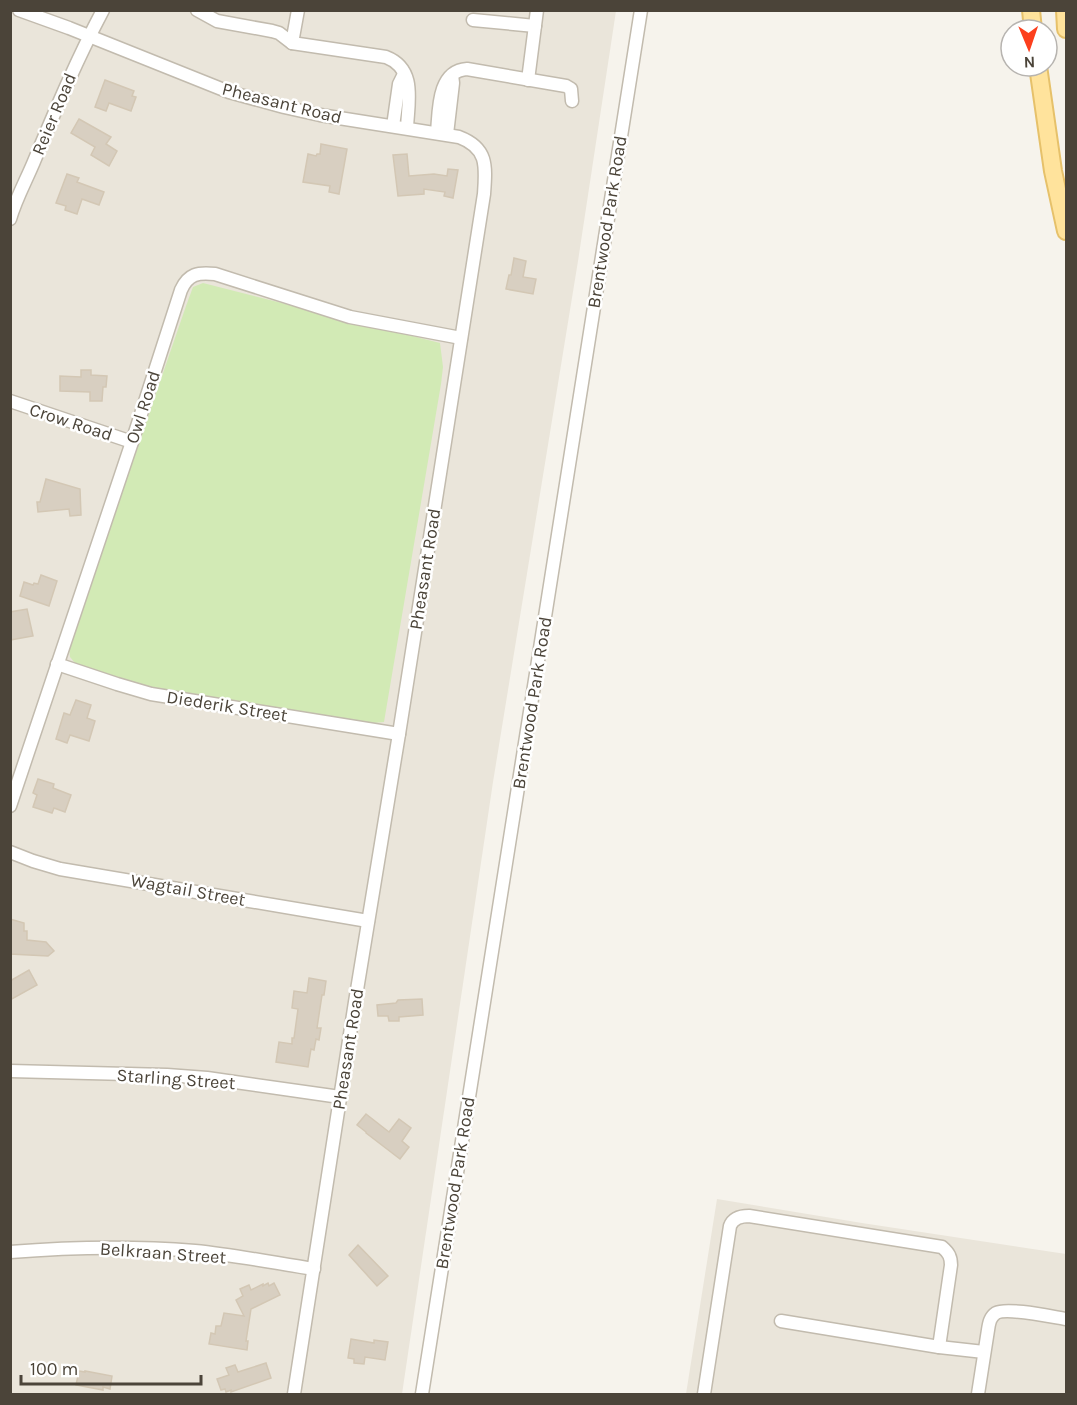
<svg xmlns="http://www.w3.org/2000/svg" width="1077" height="1405" viewBox="0 0 1077 1405" font-family="Karla,sans-serif">
  <rect width="100%" height="100%" fill="#f6f3ec"/>
  <g fill="#eae5da">
    <polygon points="10,11 616,11 578,261 493,782 402,1394 11,1394"/>
    <polygon points="717,1199 862,1223 1066,1254 1066,1394 686,1394"/>
  </g>
  <polygon fill="#d2eab5" points="203,283 440,343 443,367 441,384 384,722 373,723 149,688 90,670 75,663 70,657 69,647 186,306 193,287"/>
  <g fill="#d8cfc1" stroke="#d3c7b4" stroke-width="1.5">
    <polygon points="105,80 134,91 132,96 136,97 131,111 109,103 106,111 95,107"/>
    <polygon points="79,119 111,137 106,144 117,151 109,166 91,155 95,147 71,133"/>
    <polygon points="321,144 347,149 339,194 329,192 330,186 303,182 308,154 316,156 317,154 320,154"/>
    <polygon points="407,154 409,176 434,174 447,176 448,169 458,170 453,198 444,196 445,192 424,189 424,194 398,196 393,155"/>
    <polygon points="67,174 79,178 77,182 104,192 99,205 82,199 77,214 65,210 66,206 56,203"/>
    <polygon points="514,258 526,261 523,277 536,279 533,294 506,289 509,275 511,275"/>
    <polygon points="81,370 91,370 91,375 107,376 106,387 103,387 102,401 90,401 90,392 60,391 60,376 81,377"/>
    <polygon points="46,479 80,489 81,515 70,516 69,509 38,512 37,502 40,502"/>
    <polygon points="41,575 57,581 49,606 20,596 24,582 33,585 34,583 38,584"/>
    <polygon points="27,609 33,636 10,640 10,612"/>
    <polygon points="76,700 91,705 87,718 95,721 89,741 70,735 67,743 56,739 64,713 70,715"/>
    <polygon points="38,779 54,784 53,788 71,795 65,812 54,808 52,813 33,807 37,795 33,793"/>
    <polygon points="10,919 24,923 24,931 27,931 27,940 46,942 54,951 48,956 10,954"/>
    <polygon points="29,970 37,985 10,1000 10,981"/>
    <polygon points="309,978 326,981 324,995 322,995 317,1028 321,1028 319,1040 316,1039 314,1050 311,1049 308,1067 276,1062 279,1042 292,1044 292,1038 294,1038 298,1009 292,1008 294,991 307,993"/>
    <polygon points="422,999 423,1015 399,1017 399,1021 389,1021 388,1016 378,1016 377,1005 396,1003 398,1000"/>
    <polygon points="366,1114 389,1132 399,1119 411,1128 402,1141 409,1147 400,1159 366,1133 366,1132 357,1125"/>
    <polygon points="358,1245 388,1276 377,1286 349,1255"/>
    <polygon points="268,1283 269,1286 274,1283 280,1295 251,1309 246,1341 248,1341 247,1350 209,1344 211,1333 215,1334 216,1326 221,1326 224,1313 244,1316 236,1300 243,1296 240,1289 249,1285 251,1290 263,1284 263,1286"/>
    <polygon points="351,1339 374,1343 374,1340 388,1342 385,1360 365,1357 364,1364 354,1363 354,1359 348,1358"/>
    <polygon points="266,1363 271,1378 231,1392 231,1390 226,1392 225,1389 221,1390 217,1379 229,1375 226,1368 235,1365 238,1372"/>
    <polygon points="79,1371 85,1372 85,1371 112,1376 110,1389 103,1387 103,1390 76,1385"/>
  </g>
  <g fill="none" stroke-linecap="round" stroke-linejoin="round">
    <g stroke="#c2bbae" stroke-width="15">
      <g id="minor">
        <path d="M19,10l50,18 160,64 55,15 36,8 139,22c29,11 27,29 25,57l-85,540 -44,268 -61,392"/>
        <path d="M197,10l20,11 55,10 7,2 13,10 94,14c31,12 22,45 21,71"/>
        <polyline points="473,20 535,26"/>
        <polyline points="292,43 298,10"/>
        <polyline points="528,80 537,10"/>
        <polyline points="393,126 399,84 404,74"/>
        <path d="M437,133c2,-22 0,-62 30,-64l99,17 5,3 1,12"/>
        <polyline points="447,134 453,83 452,75"/>
        <path d="M10,219c6,-21 17,-40 25,-60 21,-50 42,-100 68,-149"/>
        <polyline points="10,401 132,442"/>
        <polyline points="57,664 117,684 151,694 399,734"/>
        <path d="M10,806l122,-364 49,-152c7,-16 17,-18 34,-16l135,43 111,21"/>
        <polyline points="10,852 33,861 60,869 368,921"/>
        <polyline points="10,1071 167,1075 207,1078 340,1097"/>
        <path d="M10,1252c62,-5 124,-6 185,-1 40,4 80,12 119,18"/>
        <polyline points="781,1321 939,1347 984,1352"/>
        <polyline points="422,1394 641,10"/>
        <path d="M704,1394l26,-168c3,-8 11,-10 19,-10l193,31c7,6 9,10 9,18l-12,82"/>
        <path d="M978,1394l10,-64c1,-7 2,-13 8,-17 11,-6 57,4 70,6"/>
      </g>
    </g>
    <g stroke="#e6c16a" stroke-width="20">
      <g id="major">
        <polyline points="1031,10 1033,30"/>
        <polyline points="1065,10 1066,29"/>
        <polyline points="1038,66 1053,171 1066,231"/>
      </g>
    </g>
    <use href="#minor" stroke="#fff" stroke-width="12"/>
    <use href="#major" stroke="#ffe39c" stroke-width="16"/>
  </g>
  <g text-anchor="middle" stroke-width="5" stroke-linejoin="round" paint-order="stroke">
    <g font-size="18" fill="#4b4439" stroke="#fff">
      <text transform="translate(282 103) rotate(14)" y="6">Pheasant Road</text>
      <text transform="translate(54 114) rotate(-67)" y="6">Reier Road</text>
      <text transform="translate(607 222) rotate(-81)" y="6">Brentwood Park Road</text>
      <text transform="translate(143 407) rotate(-72)" y="6">Owl Road</text>
      <text transform="translate(71 422) rotate(18)" y="6">Crow Road</text>
      <text transform="translate(425 569) rotate(-81)" y="6">Pheasant Road</text>
      <text transform="translate(532 703) rotate(-81)" y="6">Brentwood Park Road</text>
      <text transform="translate(227 706) rotate(9)" y="6">Diederik Street</text>
      <text transform="translate(188 890) rotate(10)" y="6">Wagtail Street</text>
      <text transform="translate(348 1049) rotate(-81)" y="6">Pheasant Road</text>
      <text transform="translate(176 1079) rotate(4)" y="6">Starling Street</text>
      <text transform="translate(455 1183) rotate(-81)" y="6">Brentwood Park Road</text>
      <text transform="translate(163 1253) rotate(4)" y="6">Belkraan Street</text>
    </g>
  </g>
  <rect width="1077" height="1405" fill="none" stroke="#4b4439" stroke-width="24"/>
  <g transform="translate(1029 48) rotate(178)"><circle r="28" fill="#ffffff" stroke="#b7b4b0" stroke-width="1.5"/>
  <path d="M0-4.5L10 22L0 15L-10 22Z" fill="#fc3f1d"/>
  <text y="-9" font-size="16" font-weight="bold" text-anchor="middle" fill="#4b4439">N</text>
  </g>
  <path d="M21 1375v9h180v-9" fill="none" stroke="#4b4439" stroke-width="3"/>
  <text x="30" y="1375" font-size="18" fill="#4b4439" stroke="#ffffff" stroke-width="4.5" paint-order="stroke">100 m</text>
</svg>
